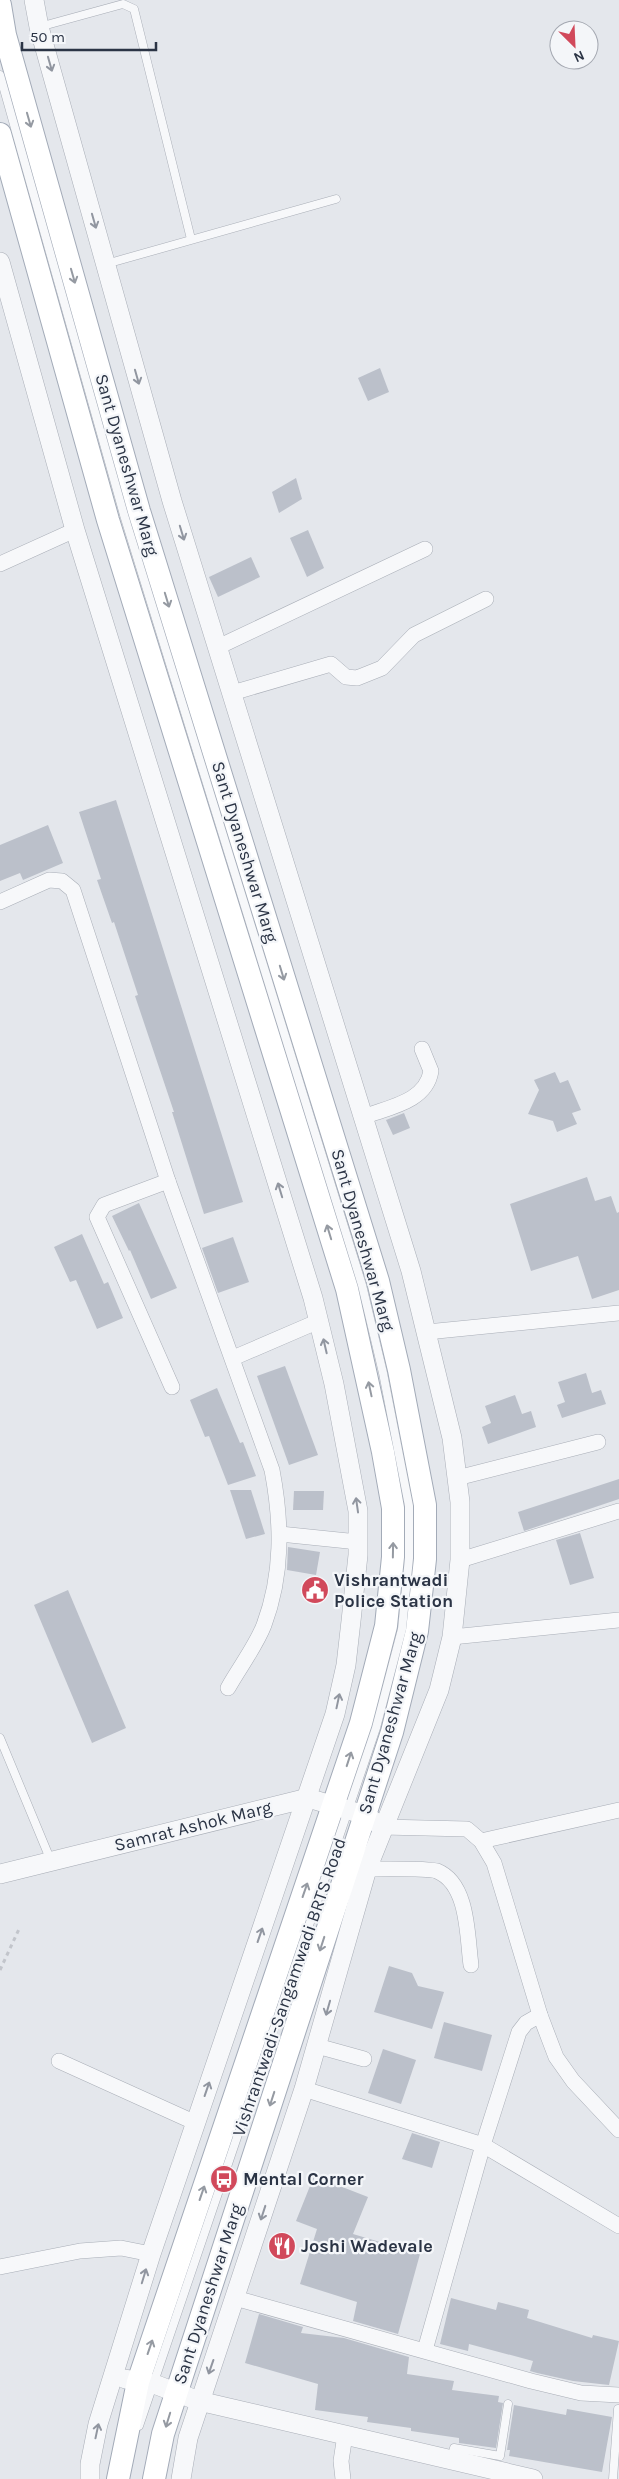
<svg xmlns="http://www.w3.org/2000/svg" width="619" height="2479" viewBox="0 0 619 2479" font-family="Karla,sans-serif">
  <rect width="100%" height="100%" fill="#e4e7ec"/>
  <g fill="#bbc0ca">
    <polygon points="380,368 389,392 368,401 358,378"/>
    <polygon points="296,478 302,499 279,513 272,492"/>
    <polygon points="308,530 324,568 307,577 290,538"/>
    <polygon points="251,557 260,577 218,597 209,577"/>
    <polygon points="116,800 243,1202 204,1214 172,1112 174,1112 135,996 138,995 114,922 112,923 97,880 101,879 79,812"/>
    <polygon points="48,825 63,863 23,880 20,873 0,881 0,845"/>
    <polygon points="555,1072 560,1083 568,1080 581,1110 572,1113 577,1124 557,1132 553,1121 528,1114 539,1090 534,1080"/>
    <polygon points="404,1113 410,1128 393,1135 386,1120"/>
    <polygon points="587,1177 595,1201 611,1196 617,1213 619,1212 619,1290 592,1299 578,1256 531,1271 510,1204"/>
    <polygon points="139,1203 177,1288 151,1299 130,1250 129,1251 112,1216"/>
    <polygon points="82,1234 104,1284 108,1282 123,1318 97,1329 76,1280 70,1282 54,1247"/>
    <polygon points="233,1237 249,1282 218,1293 202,1248"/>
    <polygon points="285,1366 318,1455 289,1465 257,1376"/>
    <polygon points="586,1373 592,1393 601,1390 606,1404 562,1418 557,1405 565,1402 558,1382"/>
    <polygon points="217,1388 240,1443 243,1442 256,1476 228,1485 209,1436 205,1437 190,1400"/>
    <polygon points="515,1395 522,1414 531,1411 536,1427 488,1444 482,1427 491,1423 485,1406"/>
    <polygon points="619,1479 619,1499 524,1531 518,1512"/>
    <polygon points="230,1490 251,1490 265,1534 246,1539"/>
    <polygon points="294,1491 324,1491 323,1510 293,1510"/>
    <polygon points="580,1533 594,1578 570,1585 556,1540"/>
    <polygon points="288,1547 320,1552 316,1575 287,1570"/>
    <polygon points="68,1590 126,1728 92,1743 34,1605"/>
    <polygon points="389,1966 412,1973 418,1986 444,1992 432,2029 374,2012"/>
    <polygon points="444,2022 492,2035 482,2071 434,2058"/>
    <polygon points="383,2049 416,2060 401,2104 368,2093"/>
    <polygon points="412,2133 440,2142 432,2168 402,2159"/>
    <polygon points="314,2176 368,2197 353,2234 420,2254 398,2334 353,2321 357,2302 300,2284 317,2229 296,2221"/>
    <polygon points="451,2298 496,2310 498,2302 529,2310 527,2318 592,2338 593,2335 619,2341 609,2385 573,2381 537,2373 530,2371 533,2361 469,2344 468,2351 440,2344"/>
    <polygon points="259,2314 303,2327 301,2333 344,2338 409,2357 407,2374 454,2381 452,2390 499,2396 498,2402 503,2403 496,2448 459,2443 459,2438 411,2431 411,2428 367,2422 368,2417 315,2410 318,2384 245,2363"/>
    <polygon points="514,2405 566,2415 567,2409 612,2417 602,2472 509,2456 510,2450 507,2450"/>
  </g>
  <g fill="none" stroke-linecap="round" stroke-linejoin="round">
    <g stroke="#a9aeb7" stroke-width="9">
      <g id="service">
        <polyline points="39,27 123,4 134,9 191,239"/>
        <polyline points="0,75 124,515 362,1285 383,1373 409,1506 409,1558 402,1629 376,1728 139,2426"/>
        <polyline points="106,264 336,199"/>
        <polyline points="0,1738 51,1861"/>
        <polyline points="451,2460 454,2448 500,2456 508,2404"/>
        <polyline points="613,2479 618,2409"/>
      </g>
    </g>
    <g stroke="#a9aeb7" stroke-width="16">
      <g id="minor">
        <polyline points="0,564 75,530"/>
        <polyline points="218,647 425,549"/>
        <polyline points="232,693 331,664 346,677 357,678 382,668 414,635 486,599"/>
        <path d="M0,902l49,-22 13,1 11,9 95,291 104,289c10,53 11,104 -8,155 -8,21 -25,43 -36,63"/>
        <path d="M363,1117c26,-10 63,-15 68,-46l-9,-22"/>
        <polyline points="168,1181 104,1205 97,1217 172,1387"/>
        <polyline points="427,1332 619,1313"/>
        <polyline points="233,1358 319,1321"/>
        <polyline points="457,1478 598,1442"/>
        <polyline points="280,1534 358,1542"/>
        <polyline points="460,1560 619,1511"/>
        <polyline points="452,1637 619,1620"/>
        <polyline points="383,1827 467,1829 481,1841 494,1863 540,2015 556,2057 573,2081 619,2130"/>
        <polyline points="481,1841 619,1810"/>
        <path d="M367,1869c14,0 60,-1 70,2 32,13 30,66 34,94"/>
        <polyline points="317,2046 364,2059"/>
        <polyline points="59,2061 196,2123"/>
        <polyline points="304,2089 483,2145 619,2226"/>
        <polyline points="0,2267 80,2251 121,2248 151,2254"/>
        <polyline points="235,2298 531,2381 581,2393 619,2395"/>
        <polyline points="425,2350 483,2145 519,2032 526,2023 540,2015"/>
        <polyline points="343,2479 341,2461 345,2435"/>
      </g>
    </g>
    <g stroke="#a9aeb7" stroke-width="20">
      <g id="tertiary">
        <polyline points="34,0 39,27 172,501 411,1271 452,1438 460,1502 460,1560 452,1637 439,1690 367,1869 304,2089 188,2438 181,2479"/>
        <polyline points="0,262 75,530 313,1298 334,1384 358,1511 358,1555 351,1621 346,1665 335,1714 151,2254 98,2424 90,2464 90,2479"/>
        <polyline points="0,1874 308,1798 365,1815 375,1822"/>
        <polyline points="125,2379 154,2384 199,2401 533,2479"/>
      </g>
    </g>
    <g stroke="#a3abb8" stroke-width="24">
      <g id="primary">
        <polyline points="0,5 5,35 139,511 378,1281 399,1370 425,1505 425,1559 417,1631 392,1732 176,2394 163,2434 154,2479"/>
        <polyline points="0,134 108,520 347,1289 383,1452 393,1508 393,1557 386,1626 361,1723 138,2382 118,2479"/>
      </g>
    </g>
    <polyline stroke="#c2c5cb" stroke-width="3" stroke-dasharray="4 4" stroke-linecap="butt" points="0,1970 20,1927"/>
    <use href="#service" stroke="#f7f8fa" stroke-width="8"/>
    <use href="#minor" stroke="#f7f8fa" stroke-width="15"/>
    <use href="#tertiary" stroke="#f7f8fa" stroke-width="19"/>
    <use href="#primary" stroke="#fff" stroke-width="22"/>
  </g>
  <defs><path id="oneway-shaft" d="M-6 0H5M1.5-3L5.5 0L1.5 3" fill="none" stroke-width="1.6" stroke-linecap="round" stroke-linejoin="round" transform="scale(1.25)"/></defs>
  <g stroke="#9196a0">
    <use href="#oneway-shaft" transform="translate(50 64) rotate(74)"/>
    <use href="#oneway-shaft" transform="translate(94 221) rotate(74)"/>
    <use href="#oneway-shaft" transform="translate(137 377) rotate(74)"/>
    <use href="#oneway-shaft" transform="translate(182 533) rotate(73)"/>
    <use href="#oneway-shaft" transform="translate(280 1190) rotate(-107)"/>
    <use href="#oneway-shaft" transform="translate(325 1346) rotate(-103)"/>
    <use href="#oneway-shaft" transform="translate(357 1505) rotate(-98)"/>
    <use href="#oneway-shaft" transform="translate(338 1701) rotate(-78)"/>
    <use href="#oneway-shaft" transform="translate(260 1935) rotate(-71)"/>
    <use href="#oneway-shaft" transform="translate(328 2008) rotate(106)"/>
    <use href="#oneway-shaft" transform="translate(207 2089) rotate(-71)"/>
    <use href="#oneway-shaft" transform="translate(263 2213) rotate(108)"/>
    <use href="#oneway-shaft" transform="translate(144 2276) rotate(-73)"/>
    <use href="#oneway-shaft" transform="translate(211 2367) rotate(109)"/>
    <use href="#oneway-shaft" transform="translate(97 2431) rotate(-78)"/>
  </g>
  <g stroke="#959aa2">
    <use href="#oneway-shaft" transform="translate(29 120) rotate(74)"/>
    <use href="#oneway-shaft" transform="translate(73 276) rotate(74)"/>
    <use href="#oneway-shaft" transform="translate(167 600) rotate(73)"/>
    <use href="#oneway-shaft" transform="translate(282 973) rotate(73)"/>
    <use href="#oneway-shaft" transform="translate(329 1232) rotate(-107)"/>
    <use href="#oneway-shaft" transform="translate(370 1389) rotate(-102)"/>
    <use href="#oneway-shaft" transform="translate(393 1550) rotate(-89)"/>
    <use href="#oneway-shaft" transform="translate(349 1759) rotate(-72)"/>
    <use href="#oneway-shaft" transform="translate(305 1890) rotate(-71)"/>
    <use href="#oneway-shaft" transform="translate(322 1944) rotate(108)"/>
    <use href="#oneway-shaft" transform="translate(272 2099) rotate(108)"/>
    <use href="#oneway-shaft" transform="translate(202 2193) rotate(-71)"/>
    <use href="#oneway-shaft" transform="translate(150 2347) rotate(-71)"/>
    <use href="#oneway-shaft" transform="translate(168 2420) rotate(107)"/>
  </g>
  <defs>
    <g id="civic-disc" transform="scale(1.4375)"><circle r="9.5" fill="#d1495b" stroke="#f4f6f9"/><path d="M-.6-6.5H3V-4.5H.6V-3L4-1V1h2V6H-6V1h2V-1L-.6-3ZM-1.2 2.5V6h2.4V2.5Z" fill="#fff"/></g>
    <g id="bus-disc" transform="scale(1.4375)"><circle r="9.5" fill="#d1495b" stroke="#f4f6f9"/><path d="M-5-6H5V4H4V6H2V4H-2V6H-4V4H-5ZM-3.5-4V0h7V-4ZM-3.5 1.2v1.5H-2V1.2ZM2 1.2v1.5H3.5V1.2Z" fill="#fff"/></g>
    <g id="restaurant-disc" transform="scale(1.4375)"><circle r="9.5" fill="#d1495b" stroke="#f4f6f9"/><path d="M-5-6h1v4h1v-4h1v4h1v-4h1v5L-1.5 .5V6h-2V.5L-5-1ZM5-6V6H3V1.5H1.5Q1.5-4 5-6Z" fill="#fff"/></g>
  </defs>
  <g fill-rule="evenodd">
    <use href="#civic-disc" x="315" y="1590"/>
    <use href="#bus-disc" x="224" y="2179"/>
    <use href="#restaurant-disc" x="282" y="2246"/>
  </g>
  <g text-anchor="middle" stroke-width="4.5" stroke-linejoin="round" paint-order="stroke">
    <g font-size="18" fill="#2b3445" stroke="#f4f6f9">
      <text transform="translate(127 465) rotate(74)" y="6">Sant Dyaneshwar Marg</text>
      <text transform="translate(245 852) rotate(73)" y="6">Sant Dyaneshwar Marg</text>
      <text transform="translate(363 1240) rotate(74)" y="6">Sant Dyaneshwar Marg</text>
      <text transform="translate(390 1723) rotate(-74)" y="6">Sant Dyaneshwar Marg</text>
      <text transform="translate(193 1826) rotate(-14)" y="6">Samrat Ashok Marg</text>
      <text transform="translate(289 1987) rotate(-71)" y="6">Vishrantwadi-Sangamwadi BRTS Road</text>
      <text transform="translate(208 2294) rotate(-72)" y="6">Sant Dyaneshwar Marg</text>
    </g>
    <g font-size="18" font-weight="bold" fill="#2b3445" stroke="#f4f6f9" text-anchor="start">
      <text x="334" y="1586">Vishrantwadi<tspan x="334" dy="21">Police Station</tspan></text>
      <text x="243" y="2185">Mental Corner</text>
      <text x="301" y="2252">Joshi Wadevale</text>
    </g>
  </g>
  <g transform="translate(574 45) rotate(156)"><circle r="24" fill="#f4f6f9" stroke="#a4a8b1"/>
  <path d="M0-4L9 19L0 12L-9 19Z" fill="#d1495b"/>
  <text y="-8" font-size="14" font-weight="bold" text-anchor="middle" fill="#2b3445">N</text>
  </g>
  <path d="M22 42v8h134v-8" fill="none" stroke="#2b3445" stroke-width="2.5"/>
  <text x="30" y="42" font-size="15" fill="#2b3445" stroke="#f4f6f9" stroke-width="4" paint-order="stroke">50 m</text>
</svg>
